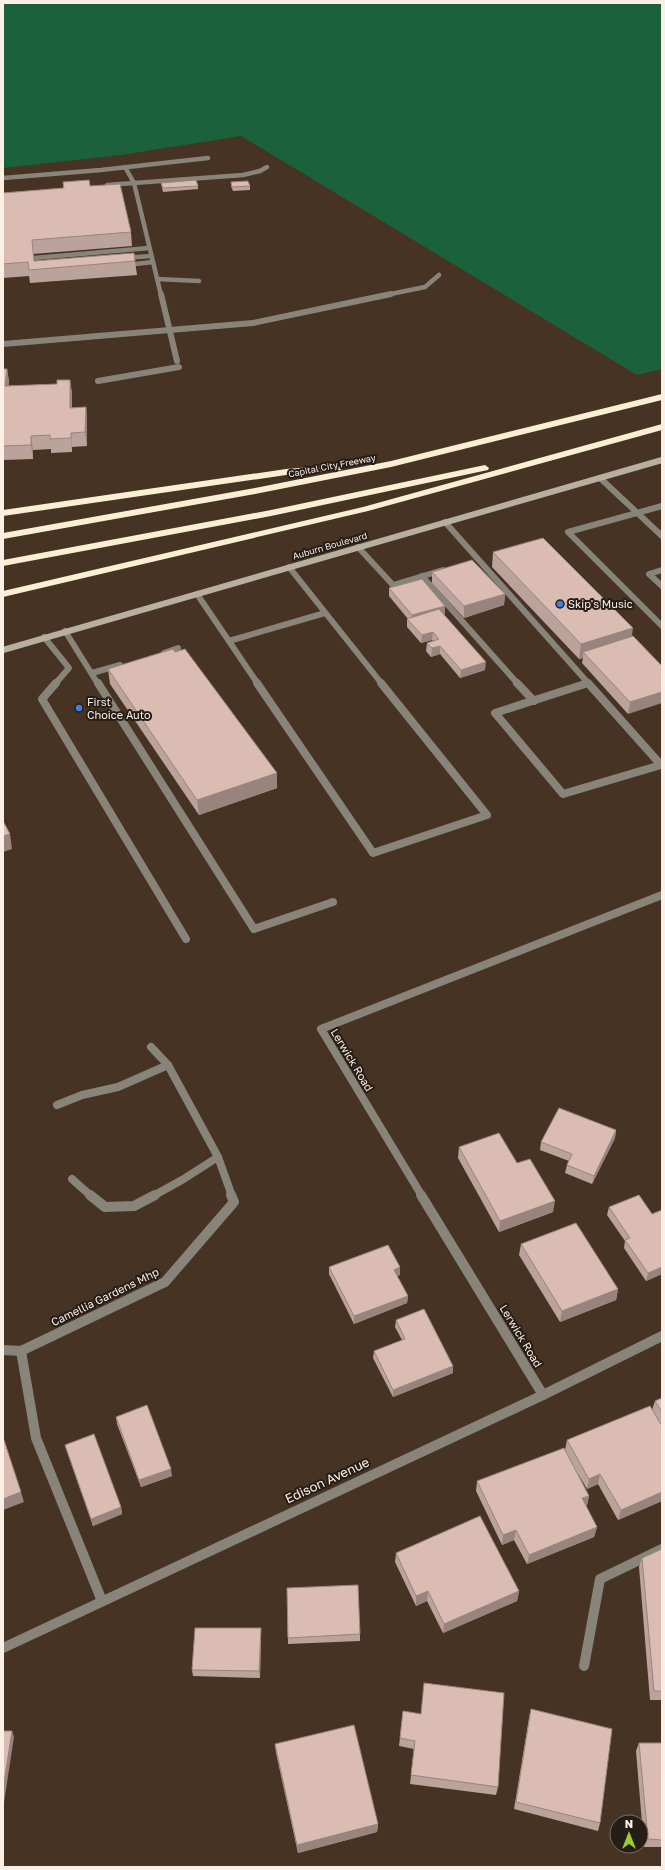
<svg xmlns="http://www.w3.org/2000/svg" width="665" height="1870" viewBox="0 0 665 1870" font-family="'Golos Text',sans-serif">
  <rect width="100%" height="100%" fill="#463324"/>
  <polygon fill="#1a613c" points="3,3 662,3 662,369 637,375 241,136 121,155 3,168"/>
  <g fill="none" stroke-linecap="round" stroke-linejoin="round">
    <g stroke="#89847a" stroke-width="4.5">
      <polyline points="3,178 101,170 208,158"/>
      <polyline points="107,185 134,183 125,167"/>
      <polyline points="34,258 149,248"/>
      <polyline points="124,258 151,256"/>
      <polyline points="126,265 153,262"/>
      <polyline points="157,279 199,281"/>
      <polyline points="161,295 134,183 243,175 260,171 267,167"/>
      <polyline points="386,295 425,287 439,275"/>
    </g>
    <g stroke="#89847a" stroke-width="6">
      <polyline points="161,294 177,361"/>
      <polyline points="3,344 253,323 391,294"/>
      <polyline points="98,381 179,367"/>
      <polyline points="600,478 662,536"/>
      <polyline points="662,506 568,532 662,626"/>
      <polyline points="445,522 589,684"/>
      <polyline points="358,547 393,585 443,570"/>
      <polyline points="289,567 382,684"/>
      <polyline points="662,570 649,574 662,586"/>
      <polyline points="422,576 518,684"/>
      <polyline points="197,594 258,684"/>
      <polyline points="65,631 98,684"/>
      <polyline points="44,637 69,668 55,684"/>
      <polyline points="229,641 325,613"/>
      <polyline points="164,653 178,648"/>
      <polyline points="92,673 120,665"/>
      <polyline points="586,684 588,683"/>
    </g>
    <g stroke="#89847a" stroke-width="8">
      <polyline points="56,683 42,699 186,939"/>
      <polyline points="98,683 254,929 333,902"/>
      <polyline points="257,683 373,853 487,815 381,683"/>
      <polyline points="517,683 534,701"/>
      <polyline points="588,683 661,765 563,794 495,713 588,683"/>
      <polyline points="151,1047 168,1065 218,1157 232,1196"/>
      <polyline points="57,1105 82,1095 118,1087 168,1065"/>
      <polyline points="72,1179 91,1196"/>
      <polyline points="153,1196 182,1180 218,1157"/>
    </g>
    <g stroke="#89847a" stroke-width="10">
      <polyline points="90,1195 105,1207 134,1206 155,1195"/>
      <polyline points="3,1350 21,1351 165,1282 234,1202 231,1195"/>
      <polyline points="21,1351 36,1438 102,1601"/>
      <polyline points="584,1666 600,1579 662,1549"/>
    </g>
    <polyline stroke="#89847a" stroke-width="8" points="422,1196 321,1029 662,895"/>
    <polyline stroke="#89847a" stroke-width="10" points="421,1195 543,1395"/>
    <polyline stroke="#89847a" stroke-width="10" points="3,1648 543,1395 662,1336"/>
    <polyline stroke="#b7af9f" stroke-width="6" points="3,650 662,460"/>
    <g fill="#faefd5" fill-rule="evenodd">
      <polygon points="662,394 662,400 391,467 255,494 3,539 3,533 255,488 391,461"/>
      <polygon points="662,424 662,430 368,511 3,597 3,591 363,507"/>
      <polygon points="338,465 342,468 341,470 286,475 3,516 3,510 286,469"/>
      <polygon points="485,465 489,468 488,470 271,516 3,566 3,560 271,510"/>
    </g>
  </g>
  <g fill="#bba29a">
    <polygon points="63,182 90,186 131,232 132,246 33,254 34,261 135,261 137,275 30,283 29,276 3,278 3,193 63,188"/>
    <polygon points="231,182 250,186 250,190 233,191 231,186"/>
    <polygon points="161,183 198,186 198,189 163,192"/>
    <polygon points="3,369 7,369 9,382 8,386 57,384 70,380 72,394 72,408 86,407 87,421 87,446 72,447 72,452 51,453 51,449 33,450 33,459 3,460"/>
    <polygon points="493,552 631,637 662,666 628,714 582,663 583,658 579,659 492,567"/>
    <polygon points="432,572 505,594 504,605 464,618 432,583"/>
    <polygon points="389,588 445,606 445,614 443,614 485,670 460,678 440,654 431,657 426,651 427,643 433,641 432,640 421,643 407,627 407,619 408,619 389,596"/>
    <polygon points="108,669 277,788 199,815 110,684"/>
    <polygon points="616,1130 615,1138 592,1184 565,1173 567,1165 569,1161 540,1150 541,1142"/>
    <polygon points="459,1147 517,1163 553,1212 499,1232 458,1158"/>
    <polygon points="609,1207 652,1214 662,1210 662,1274 646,1281 624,1248 625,1241 607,1215"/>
    <polygon points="521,1244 618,1289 616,1300 560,1322 519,1255"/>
    <polygon points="329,1267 400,1275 397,1276 408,1296 407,1303 354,1324 329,1274"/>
    <polygon points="396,1320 453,1373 393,1397 373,1358 374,1351 402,1340 395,1327"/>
    <polygon points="662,1398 662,1501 618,1520 598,1484 587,1489 577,1472 589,1496 587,1505 586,1506 597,1527 594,1537 527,1564 514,1540 502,1545 476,1491 477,1481 565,1450 567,1440 652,1410 655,1401"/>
    <polygon points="116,1417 172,1476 141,1487 117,1424"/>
    <polygon points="65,1445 121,1507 122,1514 93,1526 67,1452"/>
    <polygon points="662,1549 662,1700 650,1700 639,1567 642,1558"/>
    <polygon points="396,1553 519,1591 517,1601 443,1633 427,1601 416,1606 395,1562"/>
    <polygon points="287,1588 360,1634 360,1641 288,1644"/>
    <polygon points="261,1628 261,1634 260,1678 193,1676 192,1670"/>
    <polygon points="531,1709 600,1823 598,1831 514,1809 529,1718"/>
    <polygon points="403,1711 498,1787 496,1795 410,1784 414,1749 399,1746"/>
    <polygon points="639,1743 662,1743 662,1847 644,1847 636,1751"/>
    <polygon points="275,1744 378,1824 377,1832 298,1853 276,1753"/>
  </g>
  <g fill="#99847d">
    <polygon points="7,369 9,382 7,400 5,386"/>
    <polygon points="70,380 72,394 71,422 70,408"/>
    <polygon points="86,407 87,421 87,446 85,432"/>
    <polygon points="71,433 72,447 72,452 71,438"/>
    <polygon points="31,436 33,450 33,459 31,445"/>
    <polygon points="505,594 504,605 464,618 464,606"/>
    <polygon points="445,606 445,614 412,623 412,615"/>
    <polygon points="633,628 631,642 583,652 583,658 579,659 581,644"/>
    <polygon points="433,632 432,640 421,643 422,635"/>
    <polygon points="440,646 440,654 431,657 432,648"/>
    <polygon points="486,662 485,670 460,678 461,670"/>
    <polygon points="662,692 662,703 628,714 630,702"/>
    <polygon points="277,773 277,788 199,815 197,800"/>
    <polygon points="10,834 12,849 3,852 3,836"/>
    <polygon points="616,1130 615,1138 592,1184 594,1176"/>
    <polygon points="555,1201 553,1212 499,1232 500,1221"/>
    <polygon points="400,1267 400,1275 394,1277 394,1270"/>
    <polygon points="662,1267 662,1274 646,1281 648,1273"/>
    <polygon points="618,1289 616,1300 560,1322 562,1311"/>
    <polygon points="408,1296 407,1303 354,1324 354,1316"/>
    <polygon points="453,1366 453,1373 393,1397 393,1390"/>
    <polygon points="171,1469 172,1476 141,1487 139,1480"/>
    <polygon points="600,1474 598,1484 587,1489 589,1479"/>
    <polygon points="21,1492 24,1502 3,1510 3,1499"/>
    <polygon points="662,1492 662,1501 618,1520 621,1510"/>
    <polygon points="589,1496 587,1505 579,1508 582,1498"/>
    <polygon points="121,1507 122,1514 93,1526 91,1519"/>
    <polygon points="597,1527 594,1537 527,1564 529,1555"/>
    <polygon points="516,1530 514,1540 502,1545 503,1535"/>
    <polygon points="428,1591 427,1601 416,1606 416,1596"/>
    <polygon points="519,1591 517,1601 443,1633 444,1624"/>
    <polygon points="261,1628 261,1634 260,1678 259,1671"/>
    <polygon points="12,1731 14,1737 3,1809 3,1790"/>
    <polygon points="378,1824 377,1832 298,1853 297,1845"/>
  </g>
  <g fill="#dabcb3" stroke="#99847d">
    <polygon points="89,180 90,186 120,184 131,232 32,240 34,261 134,253 135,261 29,270 28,262 3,264 3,193 64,188 63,182"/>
    <polygon points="196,180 198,186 163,188 161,183"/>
    <polygon points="248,181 250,186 232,187 231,182"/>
    <polygon points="3,369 7,369 5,386 57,384 57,380 70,380 70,408 86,407 85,432 71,433 71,438 50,439 50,435 31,436 31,445 3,446"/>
    <polygon points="543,538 633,628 581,644 493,552"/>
    <polygon points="472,560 505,594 464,606 432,572"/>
    <polygon points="422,579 445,606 412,615 389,588"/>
    <polygon points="439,609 486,662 461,670 440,646 432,648 427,643 439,639 433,632 422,635 407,619"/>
    <polygon points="633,636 662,666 662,692 630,702 583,652"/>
    <polygon points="173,649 175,652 185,649 277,773 197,800 108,669"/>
    <polygon points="3,821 10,834 3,836"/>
    <polygon points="559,1108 616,1130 594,1176 567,1165 572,1154 541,1142"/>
    <polygon points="499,1133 517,1163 530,1159 555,1201 500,1221 459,1147"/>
    <polygon points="639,1195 652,1214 662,1210 662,1267 648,1273 625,1240 630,1238 609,1207"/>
    <polygon points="576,1223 618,1289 562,1311 521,1244"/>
    <polygon points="388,1245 400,1267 394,1270 408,1296 354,1316 329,1267"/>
    <polygon points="424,1309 453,1366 393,1390 374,1351 405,1339 396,1320"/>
    <polygon points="662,1398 662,1412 655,1401"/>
    <polygon points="147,1405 171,1469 139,1480 116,1417"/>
    <polygon points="650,1406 662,1426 662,1492 621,1510 600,1474 589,1479 567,1440"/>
    <polygon points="94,1434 121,1507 91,1519 65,1445"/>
    <polygon points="3,1437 21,1492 3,1499"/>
    <polygon points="564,1448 589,1496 582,1498 597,1527 529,1555 516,1530 503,1535 477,1481"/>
    <polygon points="480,1516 519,1591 444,1624 428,1591 416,1596 396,1553"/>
    <polygon points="662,1549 662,1691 654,1691 642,1558"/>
    <polygon points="358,1585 360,1634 288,1638 287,1588"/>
    <polygon points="195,1628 261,1628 259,1671 192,1670"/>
    <polygon points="424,1683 504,1693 498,1787 411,1775 415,1741 400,1738 403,1711 421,1714"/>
    <polygon points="531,1709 612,1729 600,1823 516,1802"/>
    <polygon points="354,1725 378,1824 297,1845 275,1744"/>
    <polygon points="3,1731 12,1731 3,1790"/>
    <polygon points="639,1743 662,1743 662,1840 648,1839"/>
  </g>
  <g fill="#3f7fe0" stroke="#261d16" stroke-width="1.5">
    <circle cx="560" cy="604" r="4"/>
    <circle cx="79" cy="708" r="4"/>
  </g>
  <g text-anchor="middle" stroke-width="4" stroke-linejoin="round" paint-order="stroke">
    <g font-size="9" fill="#fcefe6" stroke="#261d16">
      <text transform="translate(332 466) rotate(-11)" y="3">Capital City Freeway</text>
      <text transform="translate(330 546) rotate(-16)" y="3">Auburn Boulevard</text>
    </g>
    <g font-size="11" fill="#fcefe6" stroke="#261d16" text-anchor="start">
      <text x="568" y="608">Skip's Music</text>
      <text x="87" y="706">First<tspan x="87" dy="13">Choice Auto</tspan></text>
    </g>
    <g font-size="11" fill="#fcefe6" stroke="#261d16">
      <text transform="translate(352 1060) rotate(59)" y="4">Lerwick Road</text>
      <text transform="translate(105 1297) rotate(-26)" y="4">Camellia Gardens Mhp</text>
      <text transform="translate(521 1336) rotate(59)" y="4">Lerwick Road</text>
    </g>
    <g font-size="13" fill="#fcefe6" stroke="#261d16">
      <text transform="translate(327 1480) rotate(-25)" y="5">Edison Avenue</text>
    </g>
  </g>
  <rect width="665" height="1870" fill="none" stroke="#fcefe6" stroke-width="8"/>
  <g transform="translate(629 1834)"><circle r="19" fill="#261d16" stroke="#7c7169"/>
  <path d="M0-3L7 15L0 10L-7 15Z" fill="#9acb34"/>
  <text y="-6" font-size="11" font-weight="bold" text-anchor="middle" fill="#fcefe6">N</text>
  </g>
</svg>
